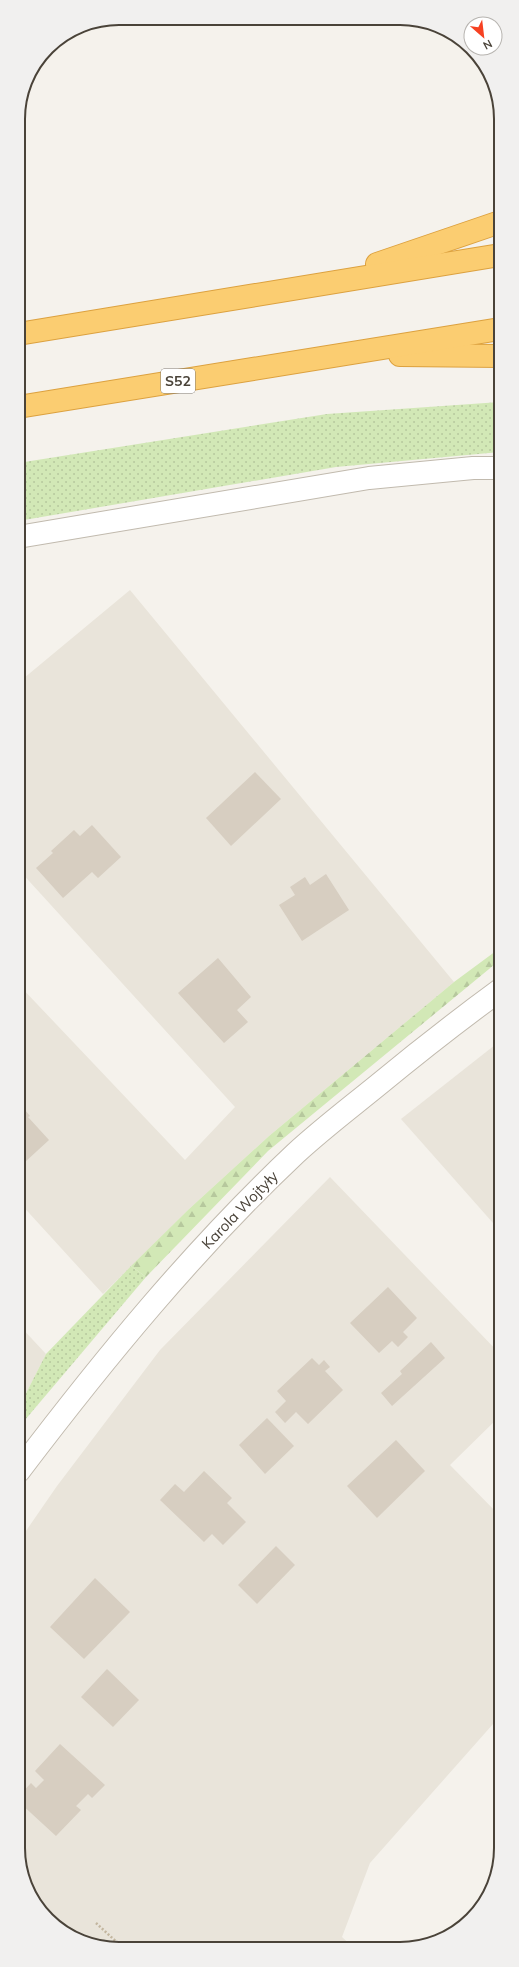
<svg xmlns="http://www.w3.org/2000/svg" width="519" height="1967" viewBox="0 0 519 1967" font-family="Mulish,sans-serif">
  <defs>
    <pattern id="grass-dots" width="8" height="8" patternUnits="userSpaceOnUse"><rect width="8" height="8" fill="#d2e8b6"/><path d="M2 2h.1M6 6h.1" fill="none" stroke="#b6c89d" stroke-width="1.8" stroke-linecap="round"/></pattern>
    <pattern id="forest-firs" width="22" height="20" patternUnits="userSpaceOnUse"><rect width="22" height="20" fill="#d2e8b6"/><path d="M5 1l3.5 6h-7zM16 11l3.5 6h-7z" fill="#b6c89d"/></pattern>
  </defs>
  <rect width="100%" height="100%" fill="#f5f2ec"/>
  <g fill="#e9e4da">
    <polygon points="130,590 454,982 269,1136 189,1209 103,1294 19,1202 19,985 185,1160 235,1107 19,870 18,683"/>
    <polygon points="500,1041 501,1232 401,1119"/>
    <polygon points="330,1177 501,1355 501,1415 450,1465 501,1517 501,1715 370,1863 342,1937 354,1948 99,1947 68,1935 43,1915 19,1862 19,1541 57,1486 160,1350"/>
    <polygon points="19,1325 46,1354 19,1407"/>
  </g>
  <g fill="url(#grass-dots)">
    <polygon points="500,402 500,452 336,467 18,521 18,463 327,414"/>
    <polygon points="131,1266 146,1277 19,1427 19,1407 46,1354"/>
  </g>
  <polygon fill="url(#forest-firs)" points="500,948 500,960 268,1151 146,1277 131,1266 189,1209 269,1136 454,982"/>
  <g fill="#d7cec1">
    <polygon points="255,772 281,799 231,846 206,818"/>
    <polygon points="92,825 121,857 98,878 92,872 63,898 36,868 53,853 51,851 74,830 80,836"/>
    <polygon points="326,874 349,910 302,941 279,905 295,895 290,887 305,877 310,885"/>
    <polygon points="218,958 251,997 237,1010 248,1022 224,1043 178,993"/>
    <polygon points="19,1103 30,1116 28,1117 49,1140 25,1162 19,1155"/>
    <polygon points="388,1287 417,1318 403,1332 408,1337 398,1347 392,1341 379,1353 350,1323"/>
    <polygon points="431,1342 445,1358 392,1406 381,1393 402,1374 400,1371"/>
    <polygon points="312,1358 319,1365 324,1360 330,1367 325,1371 343,1390 308,1424 296,1412 285,1423 275,1412 286,1401 277,1391"/>
    <polygon points="267,1418 294,1446 265,1474 239,1445"/>
    <polygon points="396,1440 425,1471 377,1518 347,1486"/>
    <polygon points="204,1471 232,1498 227,1503 246,1522 223,1545 212,1534 204,1542 160,1500 175,1484 184,1492"/>
    <polygon points="276,1546 295,1565 257,1604 238,1585"/>
    <polygon points="95,1578 130,1612 84,1659 50,1627"/>
    <polygon points="107,1669 139,1700 113,1727 81,1697"/>
    <polygon points="60,1744 105,1785 92,1798 88,1794 76,1806 81,1810 56,1836 19,1802 19,1796 31,1783 36,1788 44,1780 35,1771"/>
    <polygon points="104,1939 112,1947 97,1946"/>
  </g>
  <g fill="none" stroke-linecap="round" stroke-linejoin="round">
    <g stroke="#c1baae" stroke-width="24">
      <polyline id="minor" points="18,537 369,478 473,468 500,468"/>
    </g>
    <g stroke="#c1baae" stroke-width="24">
      <path id="tertiary" d="M19,1471c85,-112 175,-222 277,-318 26,-24 55,-46 82,-68 40,-33 81,-65 122,-95"/>
    </g>
    <g stroke="#dca13f" stroke-width="24">
      <g id="motorway">
        <polyline points="377,264 500,222"/>
        <polyline points="18,334 500,255"/>
        <polyline points="400,355 500,356"/>
        <polyline points="18,407 500,329"/>
      </g>
    </g>
    <polyline stroke="#c3b69f" stroke-width="2.5" stroke-dasharray="2 2" stroke-linecap="butt" points="96,1923 122,1947"/>
    <use href="#minor" stroke="#fff" stroke-width="22"/>
    <use href="#tertiary" stroke="#fff" stroke-width="22"/>
    <use href="#motorway" stroke="#fbcd71" stroke-width="22"/>
  </g>
  <g text-anchor="middle" stroke-width="3.5" stroke-linejoin="round" paint-order="stroke">
    <rect fill="#fff" stroke="#807b74" stroke-width="1" x="161" y="369" width="34" height="24" rx="3"/>
    <g font-size="14" font-weight="bold" fill="#4a4339">
      <text x="178" y="386">S52</text>
    </g>
    <g font-size="15" fill="#4a4339" stroke="#fff">
      <text transform="translate(240 1210) rotate(-46)" y="5">Karola Wojtyły</text>
    </g>
  </g>
  <path d="M0 0H519V1967H0ZM119 25H400A94 94 0 0 1 494 119V1848A94 94 0 0 1 400 1942H119A94 94 0 0 1 25 1848V119A94 94 0 0 1 119 25Z" fill="#f1f0ef" fill-rule="evenodd"/>
  <path fill="none" stroke="#4a4339" stroke-width="2" d="M119 25H400A94 94 0 0 1 494 119V1848A94 94 0 0 1 400 1942H119A94 94 0 0 1 25 1848V119A94 94 0 0 1 119 25Z"/>
  <g transform="translate(483 36) rotate(152)"><circle r="19" fill="#ffffff" stroke="#b7b4b0"/>
  <path d="M0-3L7 15L0 10L-7 15Z" fill="#f64122"/>
  <text y="-6" font-size="11" font-weight="bold" text-anchor="middle" fill="#4a4339">N</text>
  </g>
</svg>
